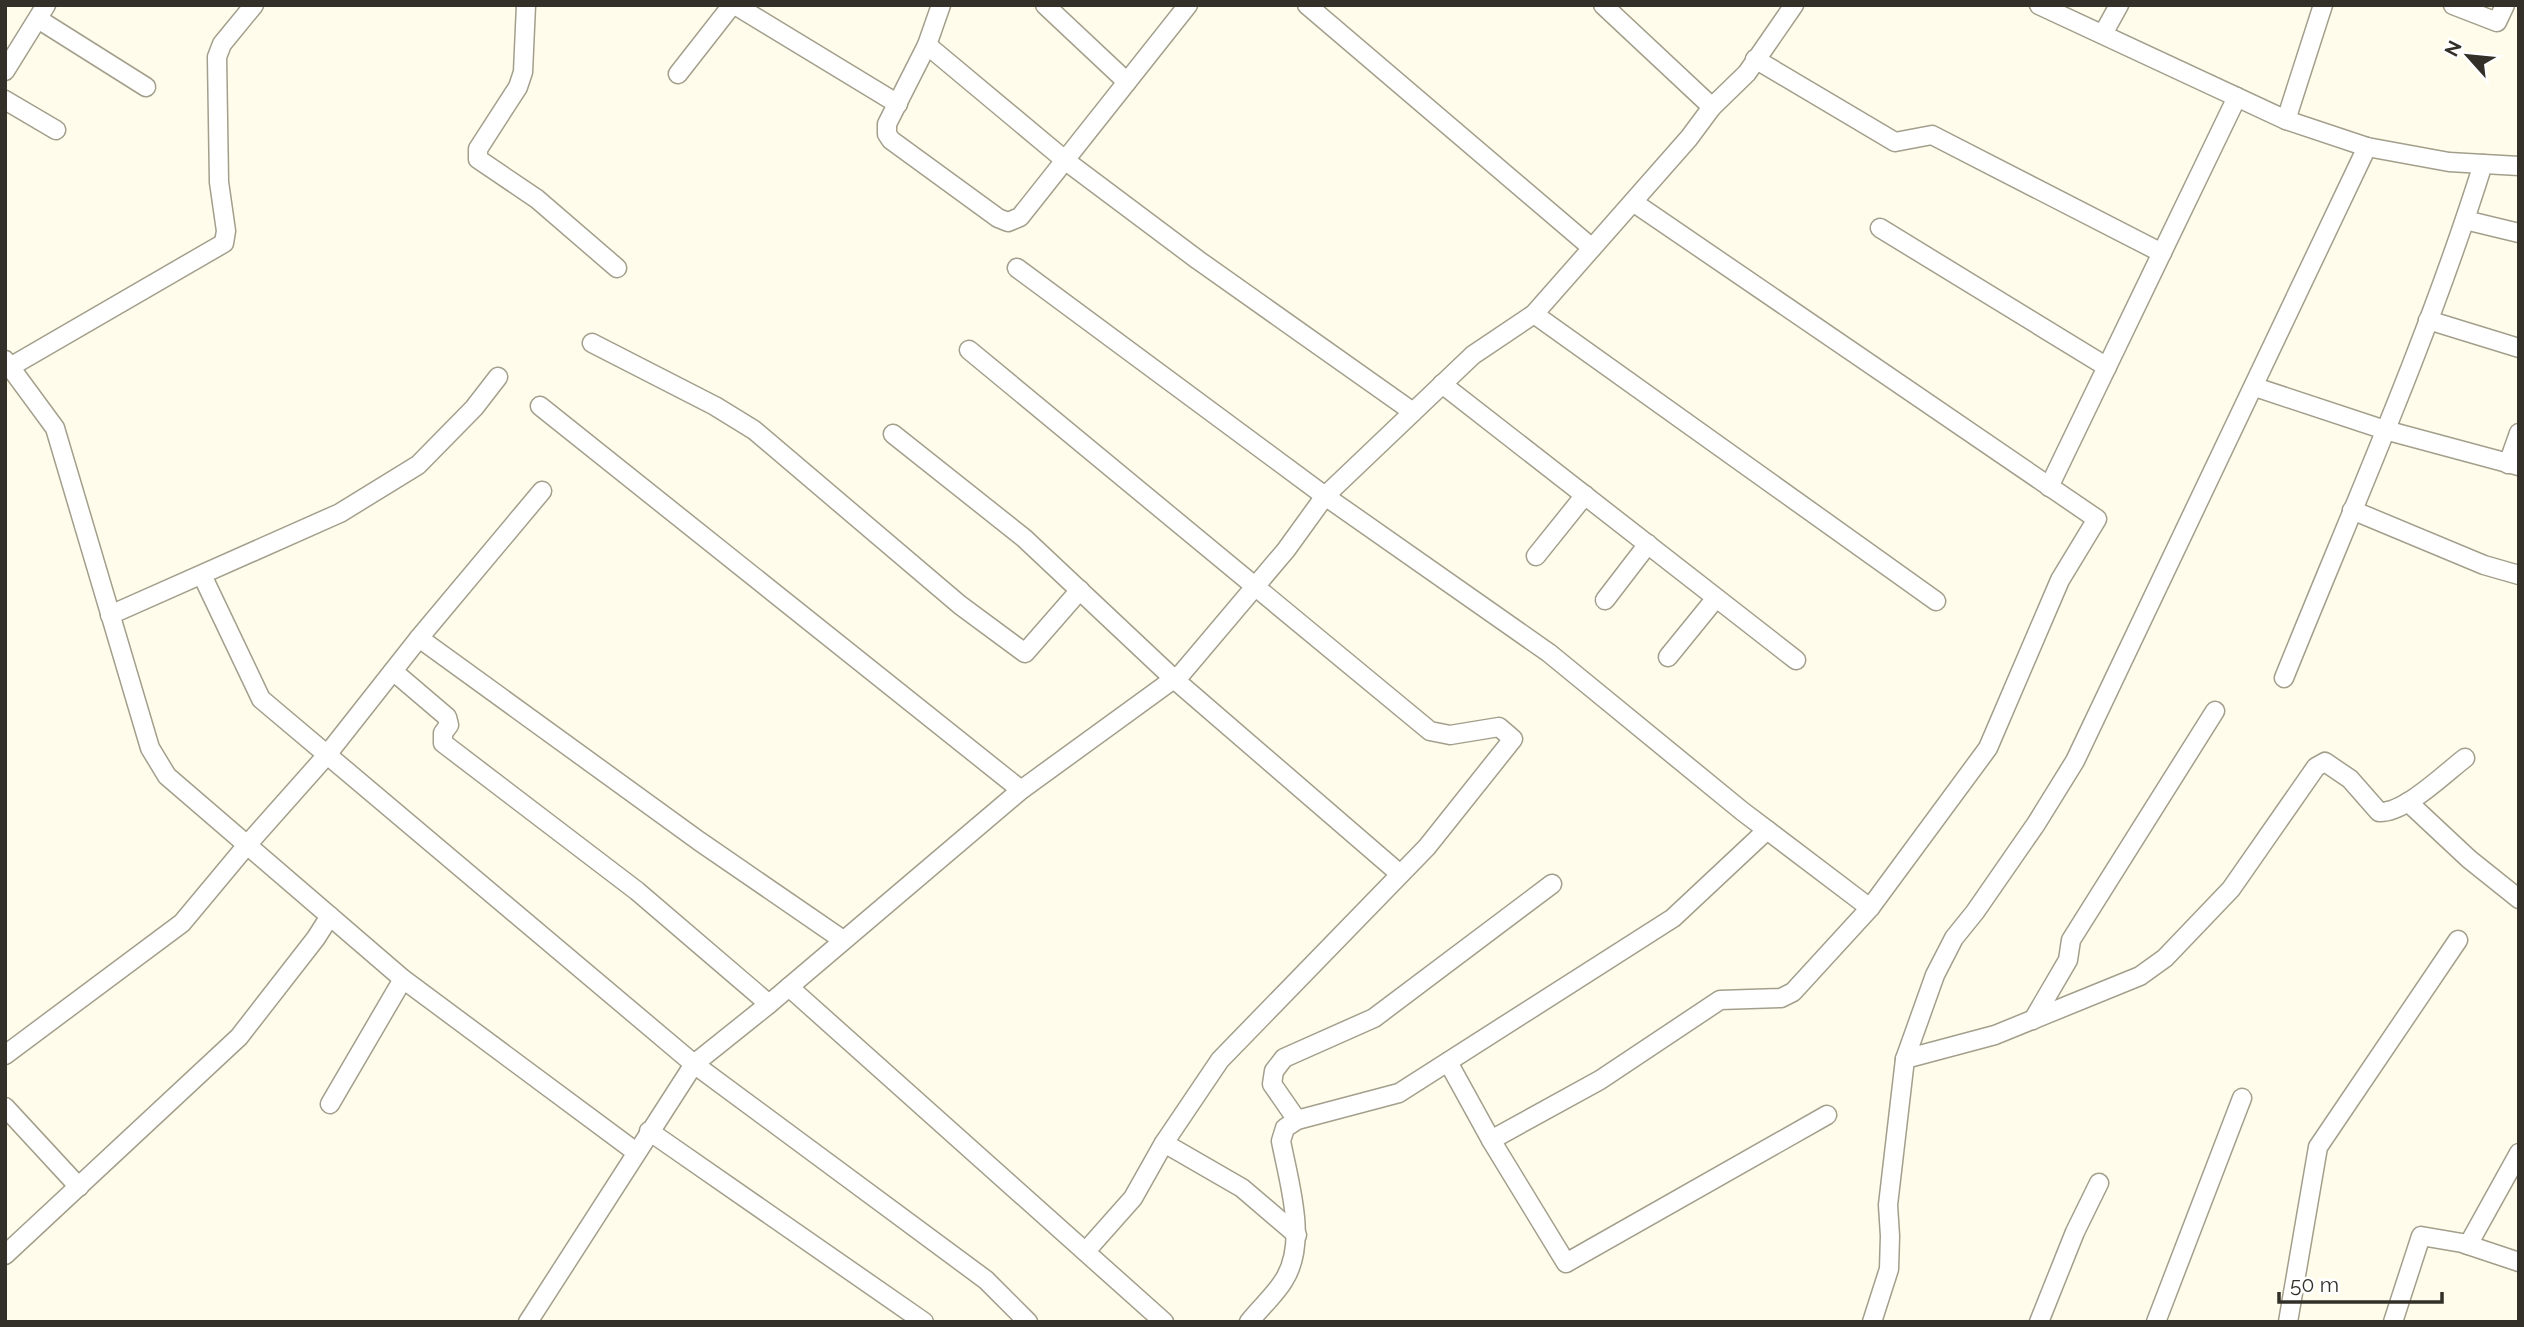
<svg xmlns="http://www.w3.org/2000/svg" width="2524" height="1327" viewBox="0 0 2524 1327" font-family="Raleway,sans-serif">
  <rect width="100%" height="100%" fill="#fffceb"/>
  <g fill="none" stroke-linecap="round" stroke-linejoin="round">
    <g stroke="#a39f8c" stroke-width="21">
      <g id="street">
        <polyline points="526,5 523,72 518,87 478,149 478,159 537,199 617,268"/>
        <polyline points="735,5 898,104"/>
        <polyline points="941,5 927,45 887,124 887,134 891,140 998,218 1008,222 1020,217 1188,5"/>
        <polyline points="1045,5 1127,82"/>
        <polyline points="1307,5 1592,248"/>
        <polyline points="1603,5 1712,107"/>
        <polyline points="2039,5 2286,120 2367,147 2449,162 2519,166"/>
        <polyline points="2453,5 2497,22 2505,5"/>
        <polyline points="38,19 146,87"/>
        <polyline points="2103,34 2119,5"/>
        <polyline points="927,45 1066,161 1198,260 1413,412"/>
        <polyline points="1755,59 1895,142 1932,135 2162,253"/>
        <polyline points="5,71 46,5"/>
        <polyline points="678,74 732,5"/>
        <polyline points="5,100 56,130"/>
        <polyline points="2286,120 2323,5"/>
        <polyline points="2465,220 2519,233"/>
        <polyline points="1880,228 2107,367"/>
        <polyline points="1017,268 1325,496 1549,653 1742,811 1870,908"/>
        <polyline points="1534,314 1936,601"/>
        <polyline points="2428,320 2519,348"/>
        <polyline points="592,343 715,406 754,430 960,605 1025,653 1080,590"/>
        <polyline points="969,350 1430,731 1450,735 1499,727 1513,739 1427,847 1220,1060 1164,1143 1133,1198 1086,1251"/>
        <polyline points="5,360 55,428 150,748 167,776 403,979 636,1152"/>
        <polyline points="10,367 224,243 226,231 219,182 217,57 222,44 254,5"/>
        <polyline points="1442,384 1796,660"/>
        <polyline points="2255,387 2385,430 2519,466"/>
        <polyline points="540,406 1021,790"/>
        <polyline points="893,434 1024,538 1174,679 1400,874"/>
        <polyline points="2508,464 2519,433"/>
        <polyline points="2049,487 2237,97"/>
        <polyline points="2352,510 2484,565 2519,575"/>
        <polyline points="1536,556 1585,495"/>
        <polyline points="202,575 261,699 694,1064 986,1280 1028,1322"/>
        <polyline points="1605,600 1648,544"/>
        <polyline points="110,615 340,513 418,465 474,408 498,377"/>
        <polyline points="419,638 699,841 843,940"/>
        <polyline points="1668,657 1716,598"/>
        <polyline points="393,671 447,717 449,725 443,733 443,743 637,891 769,1004"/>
        <path d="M2284,678c69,-171 144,-339 199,-514"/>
        <polyline points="2408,802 2469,859 2519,899"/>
        <polyline points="789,987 1164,1322"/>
        <polyline points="2033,1020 2068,960 2071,940 2215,711"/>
        <polyline points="5,1055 182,923 247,845 326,756 419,638 542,491"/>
        <path d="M1905,1059l90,-24 145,-59 25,-18 66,-69 85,-122 9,-5 25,17 29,33c26,1 65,-38 86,-54"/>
        <polyline points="1448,1062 1491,1140 1566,1263 1827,1115"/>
        <polyline points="330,1104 403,979"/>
        <polyline points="5,1107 79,1187"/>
        <polyline points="1297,1120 1272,1084 1274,1071 1284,1058 1374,1018 1552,884"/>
        <polyline points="649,1131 924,1322"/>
        <polyline points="1491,1140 1600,1080 1720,1000 1781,998 1793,992 1870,908 1988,748 2060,580 2097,519 1633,202"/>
        <polyline points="1164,1143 1242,1188 1297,1235"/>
        <polyline points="2468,1245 2519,1153"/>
        <polyline points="5,1255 239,1037 316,938 330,916"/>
        <polyline points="528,1322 694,1064 769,1004 1021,790 1182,673 1286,550 1325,496 1473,355 1534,314 1689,138 1712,107 1747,73 1794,5"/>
        <path d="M1249,1322c11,-14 26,-27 35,-42 24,-38 5,-97 -3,-139l4,-13 12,-8 102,-27 274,-175 94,-88"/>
        <polyline points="1872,1322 1889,1269 1890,1236 1888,1205 1905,1059 1935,975 1954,938 1975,912 2036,824 2075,761 2367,147"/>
        <polyline points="2039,1322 2075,1232 2099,1183"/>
        <polyline points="2156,1322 2242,1098"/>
        <polyline points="2288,1322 2318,1147 2458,940"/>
        <polyline points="2393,1322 2421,1236 2462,1243 2519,1262"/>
      </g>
    </g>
    <use href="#street" stroke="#fff" stroke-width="18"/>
  </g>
  <rect width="2524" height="1327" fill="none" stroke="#323028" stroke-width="14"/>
  <g transform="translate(2468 56) rotate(297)" stroke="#ffffff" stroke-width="5" paint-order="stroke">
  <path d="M0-5L12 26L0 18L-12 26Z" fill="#323028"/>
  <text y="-10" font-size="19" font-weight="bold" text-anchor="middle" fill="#323028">N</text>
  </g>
  <path d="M2279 1292v10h163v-10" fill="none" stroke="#323028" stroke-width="3.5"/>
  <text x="2290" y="1292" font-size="21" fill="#323028" stroke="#ffffff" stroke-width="5" paint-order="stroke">50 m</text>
</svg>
